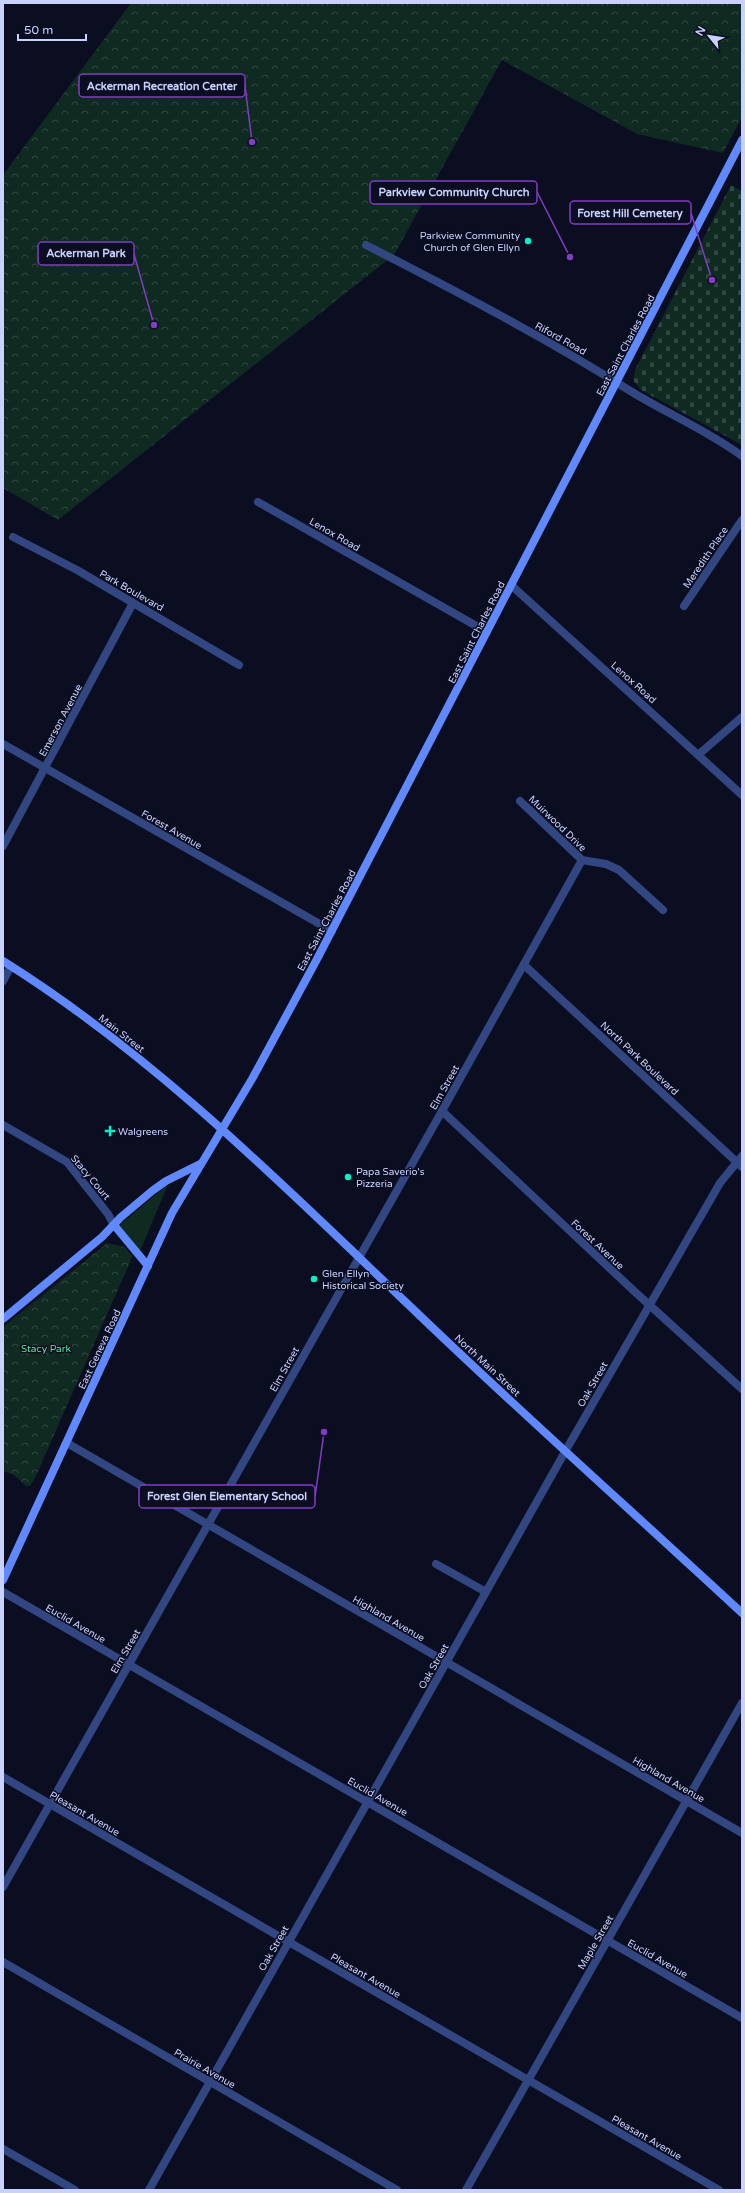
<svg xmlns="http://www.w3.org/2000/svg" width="745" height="2193" viewBox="0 0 745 2193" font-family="'Varela Round',sans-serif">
  <defs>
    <pattern id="forest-crowns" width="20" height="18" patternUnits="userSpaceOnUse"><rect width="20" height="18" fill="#0e2a21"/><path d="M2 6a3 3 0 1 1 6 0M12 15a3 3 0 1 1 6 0" fill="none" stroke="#304842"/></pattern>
    <pattern id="cemetery-stones" width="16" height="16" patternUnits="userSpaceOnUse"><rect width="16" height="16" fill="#0e2a21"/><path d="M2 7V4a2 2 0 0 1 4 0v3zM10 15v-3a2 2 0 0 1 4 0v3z" fill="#304842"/></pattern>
  </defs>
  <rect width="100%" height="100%" fill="#0b0d20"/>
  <polygon fill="#0e2a21" points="166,1186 167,1187 140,1251 120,1226 121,1224"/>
  <g fill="url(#forest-crowns)">
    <polygon points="131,3 742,3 742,117 723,153 637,134 502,60 394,255 58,520 3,488 3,175"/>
    <polygon points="107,1243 125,1247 132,1256 131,1260 36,1476 30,1486 26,1486 14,1475 3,1471 3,1327"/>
  </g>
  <polygon fill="url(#cemetery-stones)" points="731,185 742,191 742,445 641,390 633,380 635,370"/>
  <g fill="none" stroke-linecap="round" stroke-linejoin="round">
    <g stroke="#324682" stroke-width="8">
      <path d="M366,245c90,46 180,93 266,147 36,22 75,38 110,64"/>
      <polyline points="258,502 487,632"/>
      <polyline points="13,537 77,570 239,665"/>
      <polyline points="511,585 742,795"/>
      <polyline points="684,606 742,520"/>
      <polyline points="3,744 332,931"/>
      <polyline points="698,755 742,717"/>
      <polyline points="520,801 582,860"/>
      <polyline points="3,846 133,603"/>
      <polyline points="582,860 606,864 619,870 663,910"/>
      <polyline points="524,965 742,1167"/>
      <polyline points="3,981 11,966"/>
      <polyline points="442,1111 634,1291 742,1389"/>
      <polyline points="3,1125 67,1162 108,1214 114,1225"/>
      <polyline points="67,1443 742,1833"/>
      <polyline points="436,1564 486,1592"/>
      <polyline points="3,1592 742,2018"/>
      <polyline points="3,1777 719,2190"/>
      <polyline points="3,1887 442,1111 582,860"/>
      <polyline points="3,1962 397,2190"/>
      <polyline points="3,2149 75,2190"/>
      <polyline points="149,2190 566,1450 720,1183 742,1156"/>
      <polyline points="466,2190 742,1703"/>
    </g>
    <g stroke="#6089ff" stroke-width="8">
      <path d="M3,961c152,95 282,226 411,349 107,103 219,202 328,303"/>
      <polyline points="114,1225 148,1266"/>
      <polyline points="3,1319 102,1237 121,1217 152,1191 166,1181 200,1164"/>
      <polyline points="3,1580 172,1213 252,1079 316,961 742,140"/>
    </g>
  </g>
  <g fill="#00f4c8" stroke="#0b0d20" stroke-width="1.5">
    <circle cx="528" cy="241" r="4"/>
    <path d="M108 1125h4v4h4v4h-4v4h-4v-4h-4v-4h4z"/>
    <circle cx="348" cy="1177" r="4"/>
    <circle cx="314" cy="1279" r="4"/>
  </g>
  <g text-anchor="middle" stroke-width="3" stroke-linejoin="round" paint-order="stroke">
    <g font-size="10" fill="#c9d2ff" stroke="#0b0d20" text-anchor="start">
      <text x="520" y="239" text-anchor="end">Parkview Community<tspan x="520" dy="12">Church of Glen Ellyn</tspan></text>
      <text x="118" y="1135">Walgreens</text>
      <text x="356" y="1175">Papa Saverio's<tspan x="356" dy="12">Pizzeria</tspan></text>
      <text x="322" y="1277">Glen Ellyn<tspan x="322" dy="12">Historical Society</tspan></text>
    </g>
    <g font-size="10" fill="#c9d2ff" stroke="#0b0d20">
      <text transform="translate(561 338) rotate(29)" y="4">Riford Road</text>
      <text transform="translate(625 345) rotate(-62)" y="4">East Saint Charles Road</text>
      <text transform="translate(335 534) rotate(30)" y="4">Lenox Road</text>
      <text transform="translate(705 557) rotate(-56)" y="4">Meredith Place</text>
      <text transform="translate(132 590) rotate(30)" y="4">Park Boulevard</text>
      <text transform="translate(476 632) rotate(-63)" y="4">East Saint Charles Road</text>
      <text transform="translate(634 682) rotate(42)" y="4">Lenox Road</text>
      <text transform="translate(60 720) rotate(-62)" y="4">Emerson Avenue</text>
      <text transform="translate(558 823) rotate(44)" y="4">Muirwood Drive</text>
      <text transform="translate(172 829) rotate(30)" y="4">Forest Avenue</text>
      <text transform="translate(326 920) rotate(-62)" y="4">East Saint Charles Road</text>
      <text transform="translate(122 1033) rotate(38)" y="4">Main Street</text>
      <text transform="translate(640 1058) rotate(43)" y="4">North Park Boulevard</text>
      <text transform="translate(444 1087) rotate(-61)" y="4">Elm Street</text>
      <text transform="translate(91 1177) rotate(50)" y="4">Stacy Court</text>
      <text transform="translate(598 1244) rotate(43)" y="4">Forest Avenue</text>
      <text transform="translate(99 1349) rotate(-65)" y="4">East Geneva Road</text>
      <text transform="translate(488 1365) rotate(43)" y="4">North Main Street</text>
      <text transform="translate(284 1369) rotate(-61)" y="4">Elm Street</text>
      <text transform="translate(592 1384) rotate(-60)" y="4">Oak Street</text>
      <text transform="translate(389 1618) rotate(30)" y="4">Highland Avenue</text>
      <text transform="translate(76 1623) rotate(30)" y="4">Euclid Avenue</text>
      <text transform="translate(125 1651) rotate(-60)" y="4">Elm Street</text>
      <text transform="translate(433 1666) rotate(-60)" y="4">Oak Street</text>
      <text transform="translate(669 1779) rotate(30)" y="4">Highland Avenue</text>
      <text transform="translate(378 1796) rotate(30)" y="4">Euclid Avenue</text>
      <text transform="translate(85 1813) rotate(30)" y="4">Pleasant Avenue</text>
      <text transform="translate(595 1942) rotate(-60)" y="4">Maple Street</text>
      <text transform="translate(273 1948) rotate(-60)" y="4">Oak Street</text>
      <text transform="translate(658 1958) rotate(30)" y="4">Euclid Avenue</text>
      <text transform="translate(366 1975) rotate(30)" y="4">Pleasant Avenue</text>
      <text transform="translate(205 2068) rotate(30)" y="4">Prairie Avenue</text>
      <text transform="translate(647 2137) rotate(30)" y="4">Pleasant Avenue</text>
    </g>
    <g font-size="10" fill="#4ee795" stroke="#0b0d20">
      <text x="46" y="1352">Stacy Park</text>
    </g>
  </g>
  <path fill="none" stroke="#833dc5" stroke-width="1.5" d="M252 142L245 86M570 257L537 192M712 280L691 213M154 325L134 254M324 1432L315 1497"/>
  <g fill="#833dc5" stroke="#0b0d20" stroke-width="1.5">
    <circle cx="252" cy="142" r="4"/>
    <circle cx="570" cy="257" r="4"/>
    <circle cx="712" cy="280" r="4"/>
    <circle cx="154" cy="325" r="4"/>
    <circle cx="324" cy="1432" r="4"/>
  </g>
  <g fill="#0b0d20" stroke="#833dc5" stroke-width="1.5">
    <rect x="79" y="74" width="166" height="23" rx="4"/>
    <rect x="370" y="181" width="167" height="23" rx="4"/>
    <rect x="570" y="201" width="121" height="23" rx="4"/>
    <rect x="38" y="242" width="96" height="23" rx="4"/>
    <rect x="139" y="1485" width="176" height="23" rx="4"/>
  </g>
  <g font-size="11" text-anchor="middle" font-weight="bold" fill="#c9d2ff">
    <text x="162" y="90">Ackerman Recreation Center</text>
    <text x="454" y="196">Parkview Community Church</text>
    <text x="630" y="217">Forest Hill Cemetery</text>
    <text x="86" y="257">Ackerman Park</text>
    <text x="227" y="1500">Forest Glen Elementary School</text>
  </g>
  <rect width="745" height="2193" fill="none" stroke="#c9d2ff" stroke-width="8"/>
  <g transform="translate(709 36) rotate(300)" stroke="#0b0d20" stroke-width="3" paint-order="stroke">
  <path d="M0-3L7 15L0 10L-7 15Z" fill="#c9d2ff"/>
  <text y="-6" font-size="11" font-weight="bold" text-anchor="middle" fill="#c9d2ff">N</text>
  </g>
  <path d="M18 34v6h68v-6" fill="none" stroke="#c9d2ff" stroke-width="2"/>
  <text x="24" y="34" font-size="12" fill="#c9d2ff" stroke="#0b0d20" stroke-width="3" paint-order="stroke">50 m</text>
</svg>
